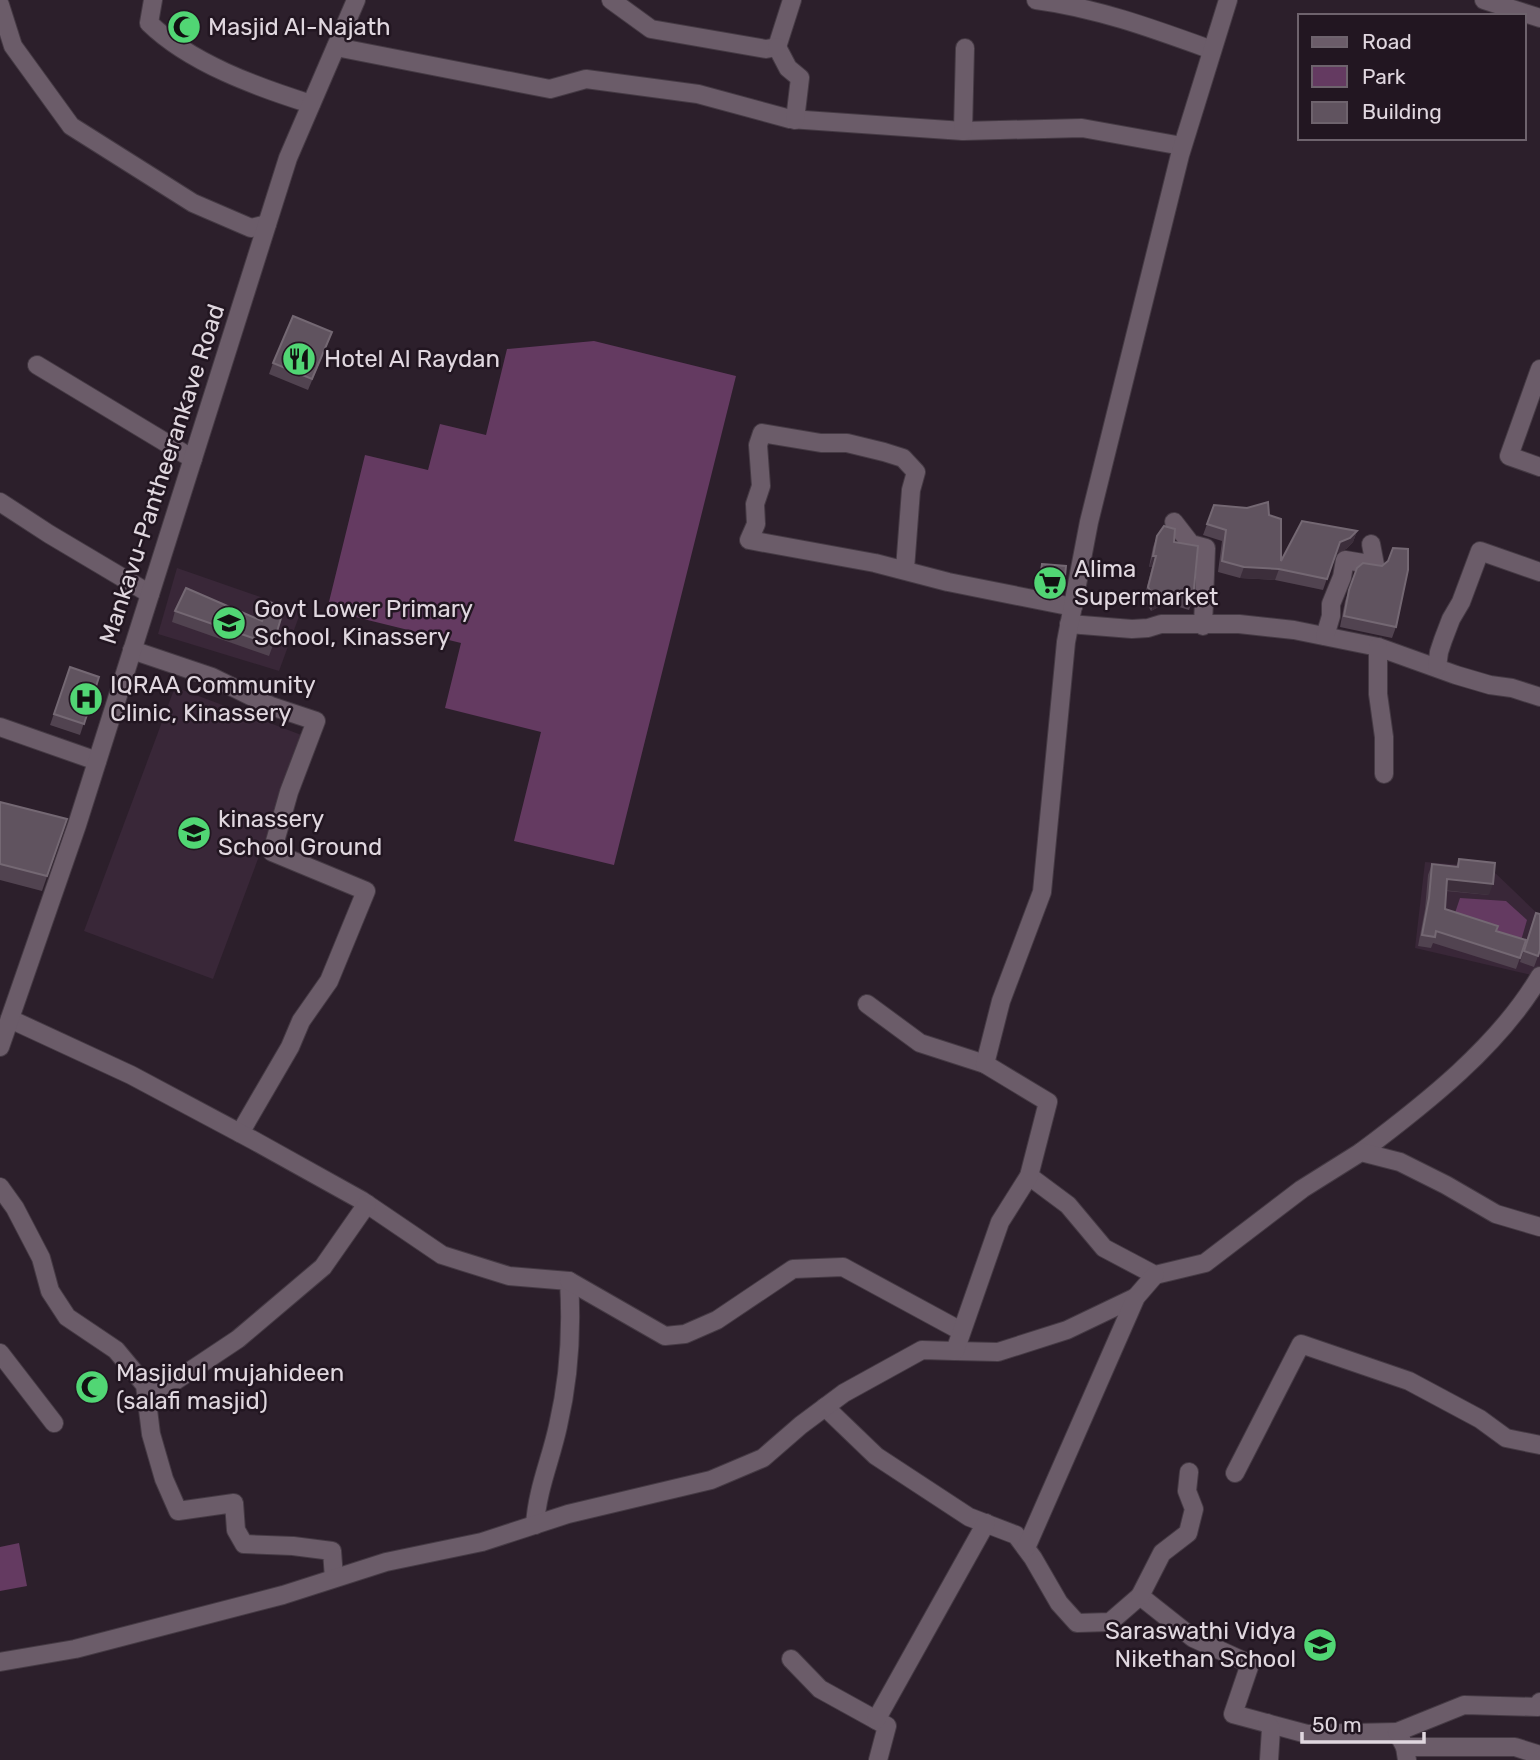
<svg xmlns="http://www.w3.org/2000/svg" width="1540" height="1760" viewBox="0 0 1540 1760" font-family="Rubik,sans-serif">
  <rect width="100%" height="100%" fill="#2c1f2b"/>
  <g fill="#392738">
    <polygon points="177,568 301,611 279,671 158,634"/>
    <polygon points="175,687 304,736 213,979 84,931"/>
    <polygon points="1425,862 1489,867 1540,916 1540,977 1415,948"/>
  </g>
  <g fill="#643a61">
    <polygon points="594,341 736,376 614,865 514,841 541,732 445,708 461,643 327,610 365,455 428,470 440,424 486,435 507,349"/>
    <polygon points="1460,898 1506,901 1527,920 1520,944 1452,922"/>
    <polygon points="19,1543 27,1586 0,1591 0,1547"/>
  </g>
  <g fill="none" stroke-linecap="round" stroke-linejoin="round">
    <g stroke="#453a44" stroke-width="20">
      <g id="minor">
        <path d="M153,0l-4,23c41,40 108,64 162,81"/>
        <polyline points="611,0 651,29 766,49 777,47 792,0"/>
        <path d="M1036,0c61,8 118,29 176,50"/>
        <polyline points="0,5 13,46 71,126 193,203 251,228 267,224"/>
        <polyline points="336,47 550,89 586,79 698,94 790,119 963,131 1082,128 1182,146"/>
        <polyline points="777,47 788,68 800,78 795,120"/>
        <polyline points="963,131 965,48"/>
        <polyline points="37,365 193,459"/>
        <polyline points="1540,369 1509,456 1540,467"/>
        <polyline points="0,502 49,534 150,594"/>
        <polyline points="1174,522 1191,544 1206,548 1203,626"/>
        <polyline points="905,569 911,490 916,472 903,458 884,452 847,443 821,443 762,433 758,445 761,486 755,504 756,524 749,540 875,563 948,582 1073,607"/>
        <polyline points="1069,624 1132,629 1148,628 1161,624 1239,624 1294,630 1378,647 1456,675 1490,685 1512,688 1540,697"/>
        <polyline points="1325,636 1331,616 1331,604 1342,577 1345,560 1375,565 1371,544"/>
        <polyline points="1378,647 1378,694 1384,737 1384,774"/>
        <polyline points="132,650 212,677 271,706 316,721 289,792 272,852 366,891 329,981 301,1021 290,1047 240,1133"/>
        <polyline points="1437,667 1439,652 1443,640 1451,619 1461,602 1480,551 1540,572"/>
        <polyline points="0,727 97,761"/>
        <polyline points="867,1004 920,1043 985,1064"/>
        <path d="M10,1019l121,56 122,65 108,60 81,55 67,21 60,5c3,47 0,98 -11,145 -7,33 -21,64 -23,99"/>
        <path d="M1361,1152c64,-48 138,-106 179,-176"/>
        <polyline points="1029,1176 1068,1205 1104,1248 1155,1275 1205,1263 1302,1189 1361,1152 1400,1162 1446,1185 1496,1214 1540,1227"/>
        <polyline points="0,1187 15,1208 41,1258 50,1291 67,1317 116,1350 145,1385 151,1434 164,1479 178,1511 234,1503 236,1530 244,1544 293,1546 332,1551 334,1578"/>
        <polyline points="569,1281 665,1336 685,1334 717,1320 793,1269 843,1267 961,1331"/>
        <polyline points="955,1351 998,1352 1067,1330 1136,1297"/>
        <polyline points="0,1353 54,1423"/>
        <polyline points="146,1396 163,1389 238,1339 323,1267 367,1204"/>
        <polyline points="825,1407 876,1456 969,1517 1016,1535 1033,1558 1059,1603 1077,1623 1110,1622 1140,1596 1193,1638 1250,1664 1233,1714 1307,1734 1397,1732 1405,1747"/>
        <polyline points="1235,1473 1301,1344 1409,1381 1480,1419 1506,1438 1540,1445"/>
        <polyline points="1026,1548 1136,1297 1155,1275"/>
        <polyline points="1140,1596 1162,1553 1188,1533 1194,1509 1187,1491 1189,1472"/>
        <polyline points="791,1659 820,1689 887,1726 878,1760"/>
        <polyline points="0,1662 75,1649 283,1595 386,1562 482,1542 568,1514 711,1480 763,1458 801,1425 844,1393 922,1350 955,1351 1000,1222 1029,1176 1048,1102 985,1064 1001,1001 1042,892 1066,642 1089,522 1180,155 1228,0"/>
        <polyline points="876,1720 986,1523"/>
        <polyline points="1267,1723 1271,1729 1269,1760"/>
        <polyline points="1397,1732 1464,1705 1538,1707 1540,1702"/>
        <polyline points="1407,1760 1405,1747 1515,1747 1540,1755"/>
      </g>
    </g>
    <g stroke="#453a44" stroke-width="20">
      <polyline id="tertiary" points="1484,0 1540,18"/>
    </g>
    <g stroke="#453a44" stroke-width="20">
      <polyline id="secondary" points="0,1047 77,825 288,158 356,0"/>
    </g>
    <use href="#minor" stroke="#6b5c69" stroke-width="18"/>
    <use href="#tertiary" stroke="#6b5c69" stroke-width="18"/>
    <use href="#secondary" stroke="#6b5c69" stroke-width="18"/>
  </g>
  <g fill="#514350">
    <polygon points="328,343 308,390 269,374 273,363"/>
    <polygon points="1214,505 1269,515 1281,561 1357,531 1353,542 1346,549 1336,553 1323,590 1275,580 1240,578 1218,572 1222,541 1203,535"/>
    <polygon points="1157,536 1174,542 1193,599 1189,610 1166,603 1151,611 1144,598 1152,567 1149,567 1153,547"/>
    <polygon points="1042,564 1064,586 1061,593 1037,588 1039,571"/>
    <polygon points="1357,568 1396,627 1392,638 1340,627 1345,601"/>
    <polygon points="175,611 273,645 269,656 172,622"/>
    <polygon points="70,667 99,677 80,735 50,725"/>
    <polygon points="0,802 67,819 42,891 0,880"/>
    <polygon points="1459,859 1489,895 1446,891 1445,909 1496,931 1520,958 1516,969 1433,943 1431,948 1418,946 1425,909 1428,875 1432,864 1456,867"/>
    <polygon points="1536,913 1540,951 1534,967 1520,962"/>
  </g>
  <g fill="#3c2e3b">
    <polygon points="1357,531 1353,542 1346,549 1336,553 1340,542"/>
    <polygon points="1153,556 1156,556 1152,567 1149,567"/>
    <polygon points="1244,567 1279,569 1275,580 1240,578"/>
    <polygon points="1170,592 1166,603 1151,611 1155,600"/>
    <polygon points="1447,879 1493,884 1489,895 1443,890"/>
  </g>
  <g fill="#60535f" stroke="#746873" stroke-width="2">
    <polygon points="293,316 332,332 312,379 273,363"/>
    <polygon points="1268,502 1269,515 1281,519 1281,561 1302,521 1357,531 1350,538 1340,542 1327,579 1279,569 1244,567 1222,561 1226,530 1207,524 1214,505 1247,508"/>
    <polygon points="1164,526 1175,529 1174,542 1198,546 1193,599 1170,592 1155,600 1148,587 1156,556 1153,556 1157,536"/>
    <polygon points="1393,548 1408,549 1408,570 1396,627 1344,616 1349,590 1357,568 1363,563 1382,566 1388,561"/>
    <polygon points="1042,564 1066,566 1064,586 1040,581"/>
    <polygon points="186,588 262,621 270,602 284,608 273,645 175,611"/>
    <polygon points="70,667 99,677 84,724 54,714"/>
    <polygon points="0,802 67,819 47,876 0,864"/>
    <polygon points="1459,859 1495,863 1493,884 1447,879 1445,909 1498,926 1496,931 1526,940 1520,958 1436,931 1435,937 1422,935 1429,898 1432,864 1458,867"/>
    <polygon points="1536,913 1540,914 1540,950 1538,956 1524,951"/>
  </g>
  <defs>
    <g id="mosque-disc" transform="scale(1.75)"><circle r="9.5" fill="#51d674" stroke="#221621"/><path d="M3.5-4.9A6 6 0 1 0 3.5 4.9A5 5 0 1 1 3.5-4.9Z" fill="#111"/></g>
    <g id="restaurant-disc" transform="scale(1.75)"><circle r="9.5" fill="#51d674" stroke="#221621"/><path d="M-5-6h1v4h1v-4h1v4h1v-4h1v5L-1.5 .5V6h-2V.5L-5-1ZM5-6V6H3V1.5H1.5Q1.5-4 5-6Z" fill="#111"/></g>
    <g id="supermarket-disc" transform="scale(1.75)"><circle r="9.5" fill="#51d674" stroke="#221621"/><path d="M-6-5.5h2.5l.6 2H6L4.5 2H-2.5L-4.4-4H-6ZM-1.5 3.2a1.3 1.3 0 1 0 .1 0ZM3 3.2a1.3 1.3 0 1 0 .1 0Z" fill="#111"/></g>
    <g id="school-disc" transform="scale(1.75)"><circle r="9.5" fill="#51d674" stroke="#221621"/><path d="M0-5L7-2L0 1L-7-2ZM-4 1L0 2.5L4 1V4Q0 6-4 4Z" fill="#111"/></g>
    <g id="hospital-disc" transform="scale(1.75)"><circle r="9.5" fill="#51d674" stroke="#221621"/><path d="M-5-5h3v3.5h4V-5h3V5h-3V1.5h-4V5h-3Z" fill="#111"/></g>
  </defs>
  <g fill-rule="evenodd">
    <use href="#mosque-disc" x="184" y="27"/>
    <use href="#restaurant-disc" x="299" y="359"/>
    <use href="#supermarket-disc" x="1050" y="583"/>
    <use href="#school-disc" x="229" y="623"/>
    <use href="#hospital-disc" x="86" y="699"/>
    <use href="#school-disc" x="194" y="833"/>
    <use href="#mosque-disc" x="92" y="1387"/>
    <use href="#school-disc" x="1320" y="1645"/>
  </g>
  <g text-anchor="middle" stroke-width="5" stroke-linejoin="round" paint-order="stroke">
    <g font-size="24" fill="#e0d7df" stroke="#221621" text-anchor="start">
      <text x="208" y="35">Masjid Al-Najath</text>
      <text x="324" y="367">Hotel Al Raydan</text>
      <text x="1074" y="577">Alima<tspan x="1074" dy="28">Supermarket</tspan></text>
      <text x="254" y="617">Govt Lower Primary<tspan x="254" dy="28">School, Kinassery</tspan></text>
      <text x="110" y="693">IQRAA Community<tspan x="110" dy="28">Clinic, Kinassery</tspan></text>
      <text x="218" y="827">kinassery<tspan x="218" dy="28">School Ground</tspan></text>
      <text x="116" y="1381">Masjidul mujahideen<tspan x="116" dy="28">(salafi masjid)</tspan></text>
      <text x="1296" y="1639" text-anchor="end">Saraswathi Vidya<tspan x="1296" dy="28">Nikethan School</tspan></text>
    </g>
    <g font-size="24" fill="#e0d7df" stroke="#221621">
      <text transform="translate(162 474) rotate(-72)" y="8">Mankavu-Pantheerankave Road</text>
    </g>
  </g>
  <rect x="1298" y="14" width="228" height="126" fill="#221621" stroke="#6e636d" stroke-width="2"/>
  <rect x="1312" y="37" width="35" height="10" fill="#6b5c69" stroke="#6e636d" stroke-width="2"/>
  <text x="1362" y="49" font-size="21" fill="#e0d7df">Road</text>
  <rect x="1312" y="66" width="35" height="21" fill="#643a61" stroke="#6e636d" stroke-width="2"/>
  <text x="1362" y="84" font-size="21" fill="#e0d7df">Park</text>
  <rect x="1312" y="102" width="35" height="21" fill="#60535f" stroke="#6e636d" stroke-width="2"/>
  <text x="1362" y="119" font-size="21" fill="#e0d7df">Building</text>
  <path d="M1302 1732v10h122v-10" fill="none" stroke="#e0d7df" stroke-width="3.5"/>
  <text x="1312" y="1732" font-size="21" fill="#e0d7df" stroke="#221621" stroke-width="5" paint-order="stroke">50 m</text>
</svg>
